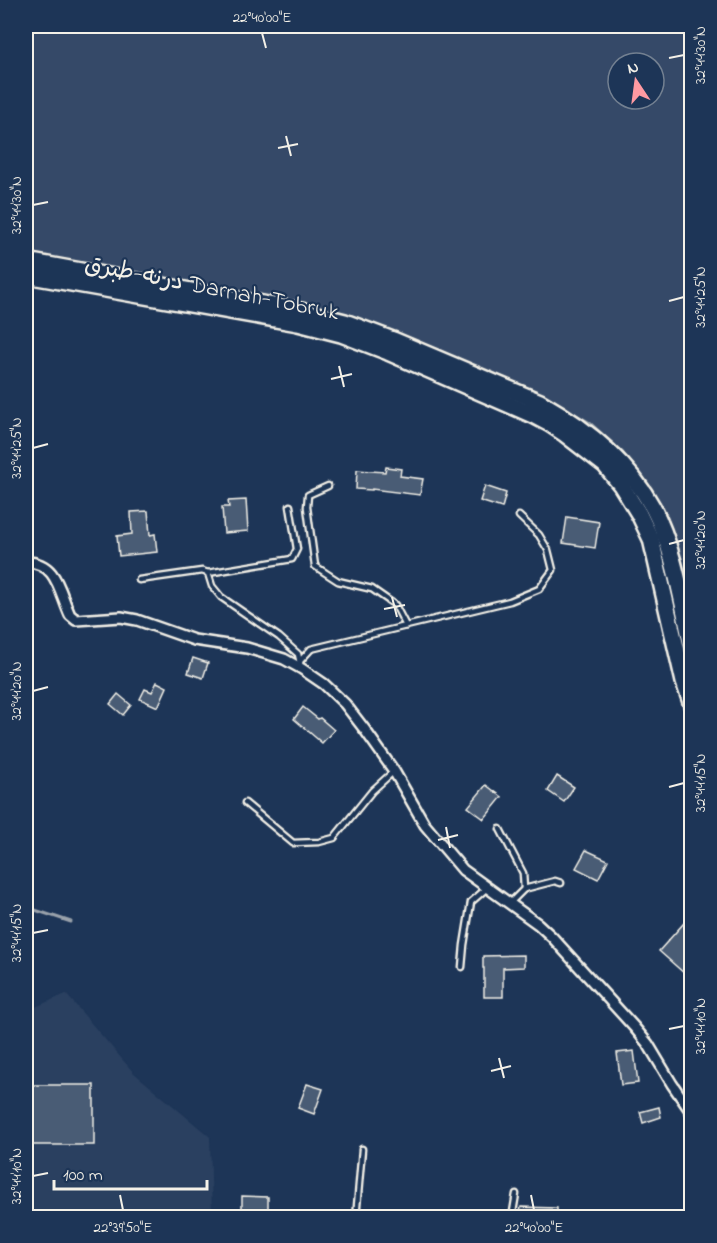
<svg xmlns="http://www.w3.org/2000/svg" width="717" height="1243" viewBox="0 0 717 1243" font-family="'Indie Flower','Playpen Sans Arabic',sans-serif">
  <rect width="100%" height="100%" fill="#1d3557"/>
  <filter id="ink" filterUnits="userSpaceOnUse"><feTurbulence type="fractalNoise" baseFrequency=".0167" numOctaves="2"/><feDisplacementMap in="SourceGraphic" scale="12" xChannelSelector="R" yChannelSelector="G"/><feConvolveMatrix kernelMatrix="1 2 1 2 8 2 1 2 1" color-interpolation-filters="sRGB"/></filter>
  <g filter="url(#ink)">
    <polygon fill="#2a4060" points="66,994 134,1073 210,1137 212,1217 26,1218 26,1011"/>
    <path fill="#354a67" stroke="#949ea8" stroke-width="1.5" fill-rule="evenodd" d="M26,26h665v606l-39,-139 -29,-41 -33,-30 -34,-20 -168,-67 -362,-78zM618,63h36v36h-36z"/>
    <g fill="none" stroke-linecap="round" stroke-linejoin="round">
      <polyline stroke="#9aa2ab" stroke-width="3" points="26,907 71,922"/>
    </g>
    <g fill="#485b74" stroke="#f4f1e8" stroke-width="1.5">
      <polygon points="386,467 401,469 400,476 423,479 420,495 372,489 372,490 356,489 357,470 385,472"/>
      <polygon points="485,486 506,493 502,508 480,501"/>
      <polygon points="246,500 248,531 224,533 222,507 229,507 228,501"/>
      <polygon points="148,511 150,535 155,534 157,552 119,556 117,536 132,534 131,512"/>
      <polygon points="567,517 599,522 595,548 563,543"/>
      <polygon points="193,658 208,663 203,678 188,673"/>
      <polygon points="157,682 167,687 158,707 140,699 145,689 152,692"/>
      <polygon points="118,694 131,705 123,715 110,704"/>
      <polygon points="303,707 318,719 320,718 334,730 322,743 294,719"/>
      <polygon points="557,776 574,787 564,802 548,791"/>
      <polygon points="486,785 502,797 484,819 468,807"/>
      <polygon points="586,850 608,860 598,879 576,868"/>
      <polygon points="692,914 692,967 685,974 659,951"/>
      <polygon points="524,955 524,967 503,968 503,997 484,997 484,968 483,968 483,956"/>
      <polygon points="634,1051 638,1083 621,1085 617,1053"/>
      <polygon points="307,1084 323,1089 314,1114 298,1108"/>
      <rect x="26" y="1085" width="68" height="60"/>
      <polygon points="659,1107 661,1117 643,1123 640,1112"/>
      <polygon points="242,1196 268,1197 268,1209 242,1209"/>
      <polygon points="521,1207 557,1208 557,1218 519,1218"/>
    </g>
    <g fill="none" stroke-linecap="round" stroke-linejoin="round">
      <g stroke="#f4f1e8" stroke-width="9">
        <g id="service">
          <polyline points="328,486 308,495 307,507 315,566 338,581 372,589 395,605 406,626"/>
          <polyline points="208,573 292,559 297,549 290,506"/>
          <polyline points="139,580 202,571 208,573 212,586 221,597 279,637 298,654 300,663"/>
          <polyline points="300,661 311,649 510,601 539,589 553,570 548,550 539,535 519,516"/>
          <polyline points="245,803 293,843 319,842 334,838 372,791 394,771"/>
          <polyline points="500,829 523,873 524,889 509,904"/>
          <polyline points="524,889 555,881 561,883"/>
          <polyline points="462,967 464,945 471,902 487,888"/>
          <polyline points="356,1218 362,1149"/>
          <polyline points="512,1218 516,1194"/>
        </g>
      </g>
      <g stroke="#f4f1e8" stroke-width="14">
        <path id="minor" d="M26,562c31,0 33,29 44,53l6,5 45,-3 16,3 57,20 53,8 37,11 18,10 22,15 21,20 20,26 29,41 31,54 38,45 75,54 14,13 82,90 14,17 24,40 20,29"/>
      </g>
      <g stroke="#f4f1e8" stroke-width="20">
        <g id="trunk">
          <path d="M26,261l275,50 44,11 48,18 147,62c44,25 88,60 113,106 21,40 29,94 39,138"/>
          <polyline points="26,275 298,323 341,334 388,352 533,415 550,424 565,434 605,465 621,485 639,514 651,539 684,682 692,705"/>
        </g>
      </g>
      <use href="#service" stroke="#1d3557" stroke-width="4.5"/>
      <use href="#minor" stroke="#1d3557" stroke-width="9"/>
      <use href="#trunk" stroke="#1d3557" stroke-width="15"/>
    </g>
  </g>
  <path fill="none" stroke="#f4f1e8" stroke-width="2" d="M262,33l4,15M669,58l15,-3M286,136l5,20M278,148l20,-4M33,205l15,-3M669,301l15,-4M339,366l5,21M331,379l21,-5M33,448l15,-4M669,544l15,-4M392,597l5,20M384,609l21,-4M33,691l15,-4M669,787l15,-4M446,827l4,21M438,840l20,-5M33,933l15,-3M669,1029l15,-3M499,1058l5,20M491,1071l20,-5M33,1176l15,-3M120,1195l3,15M531,1195l3,15"/>
  <g text-anchor="middle" stroke-width="4.5" stroke-linejoin="round" paint-order="stroke">
    <g font-size="24" fill="#f4f1e8" stroke="#1d3557">
      <text transform="translate(212 287) rotate(11)" y="8">درنه-طبرق Darnah-Tobruk</text>
    </g>
  </g>
  <rect width="717" height="1243" fill="none" stroke="#1d3557" stroke-width="66"/>
  <g transform="translate(636 81) rotate(347)"><circle r="28" fill="#1d3557" stroke="#738091" stroke-width="1.5"/>
  <path d="M0-4.5L10 22L0 15L-10 22Z" fill="#ff9aa2"/>
  <text y="-9" font-size="16" font-weight="bold" text-anchor="middle" fill="#f4f1e8">N</text>
  </g>
  <path d="M54 1180v9h153v-9" fill="none" stroke="#f4f1e8" stroke-width="3"/>
  <text x="63" y="1180" font-size="18" fill="#f4f1e8" stroke="#1d3557" stroke-width="4.5" paint-order="stroke">100 m</text>
  <rect x="33" y="33" width="651" height="1177" fill="none" stroke="#f4f1e8" stroke-width="2"/>
  <g font-size="15" text-anchor="middle" fill="#f4f1e8">
    <text x="262" y="22">22°40'00"E</text>
    <text transform="translate(700 55) rotate(-90)" y="5">32°44'30"N</text>
    <text transform="translate(16 205) rotate(-90)" y="5">32°44'30"N</text>
    <text transform="translate(700 297) rotate(-90)" y="5">32°44'25"N</text>
    <text transform="translate(16 448) rotate(-90)" y="5">32°44'25"N</text>
    <text transform="translate(700 540) rotate(-90)" y="5">32°44'20"N</text>
    <text transform="translate(16 691) rotate(-90)" y="5">32°44'20"N</text>
    <text transform="translate(700 783) rotate(-90)" y="5">32°44'15"N</text>
    <text transform="translate(16 933) rotate(-90)" y="5">32°44'15"N</text>
    <text transform="translate(700 1026) rotate(-90)" y="5">32°44'10"N</text>
    <text transform="translate(16 1176) rotate(-90)" y="5">32°44'10"N</text>
    <text x="123" y="1232">22°39'50"E</text>
    <text x="534" y="1232">22°40'00"E</text>
  </g>
</svg>
